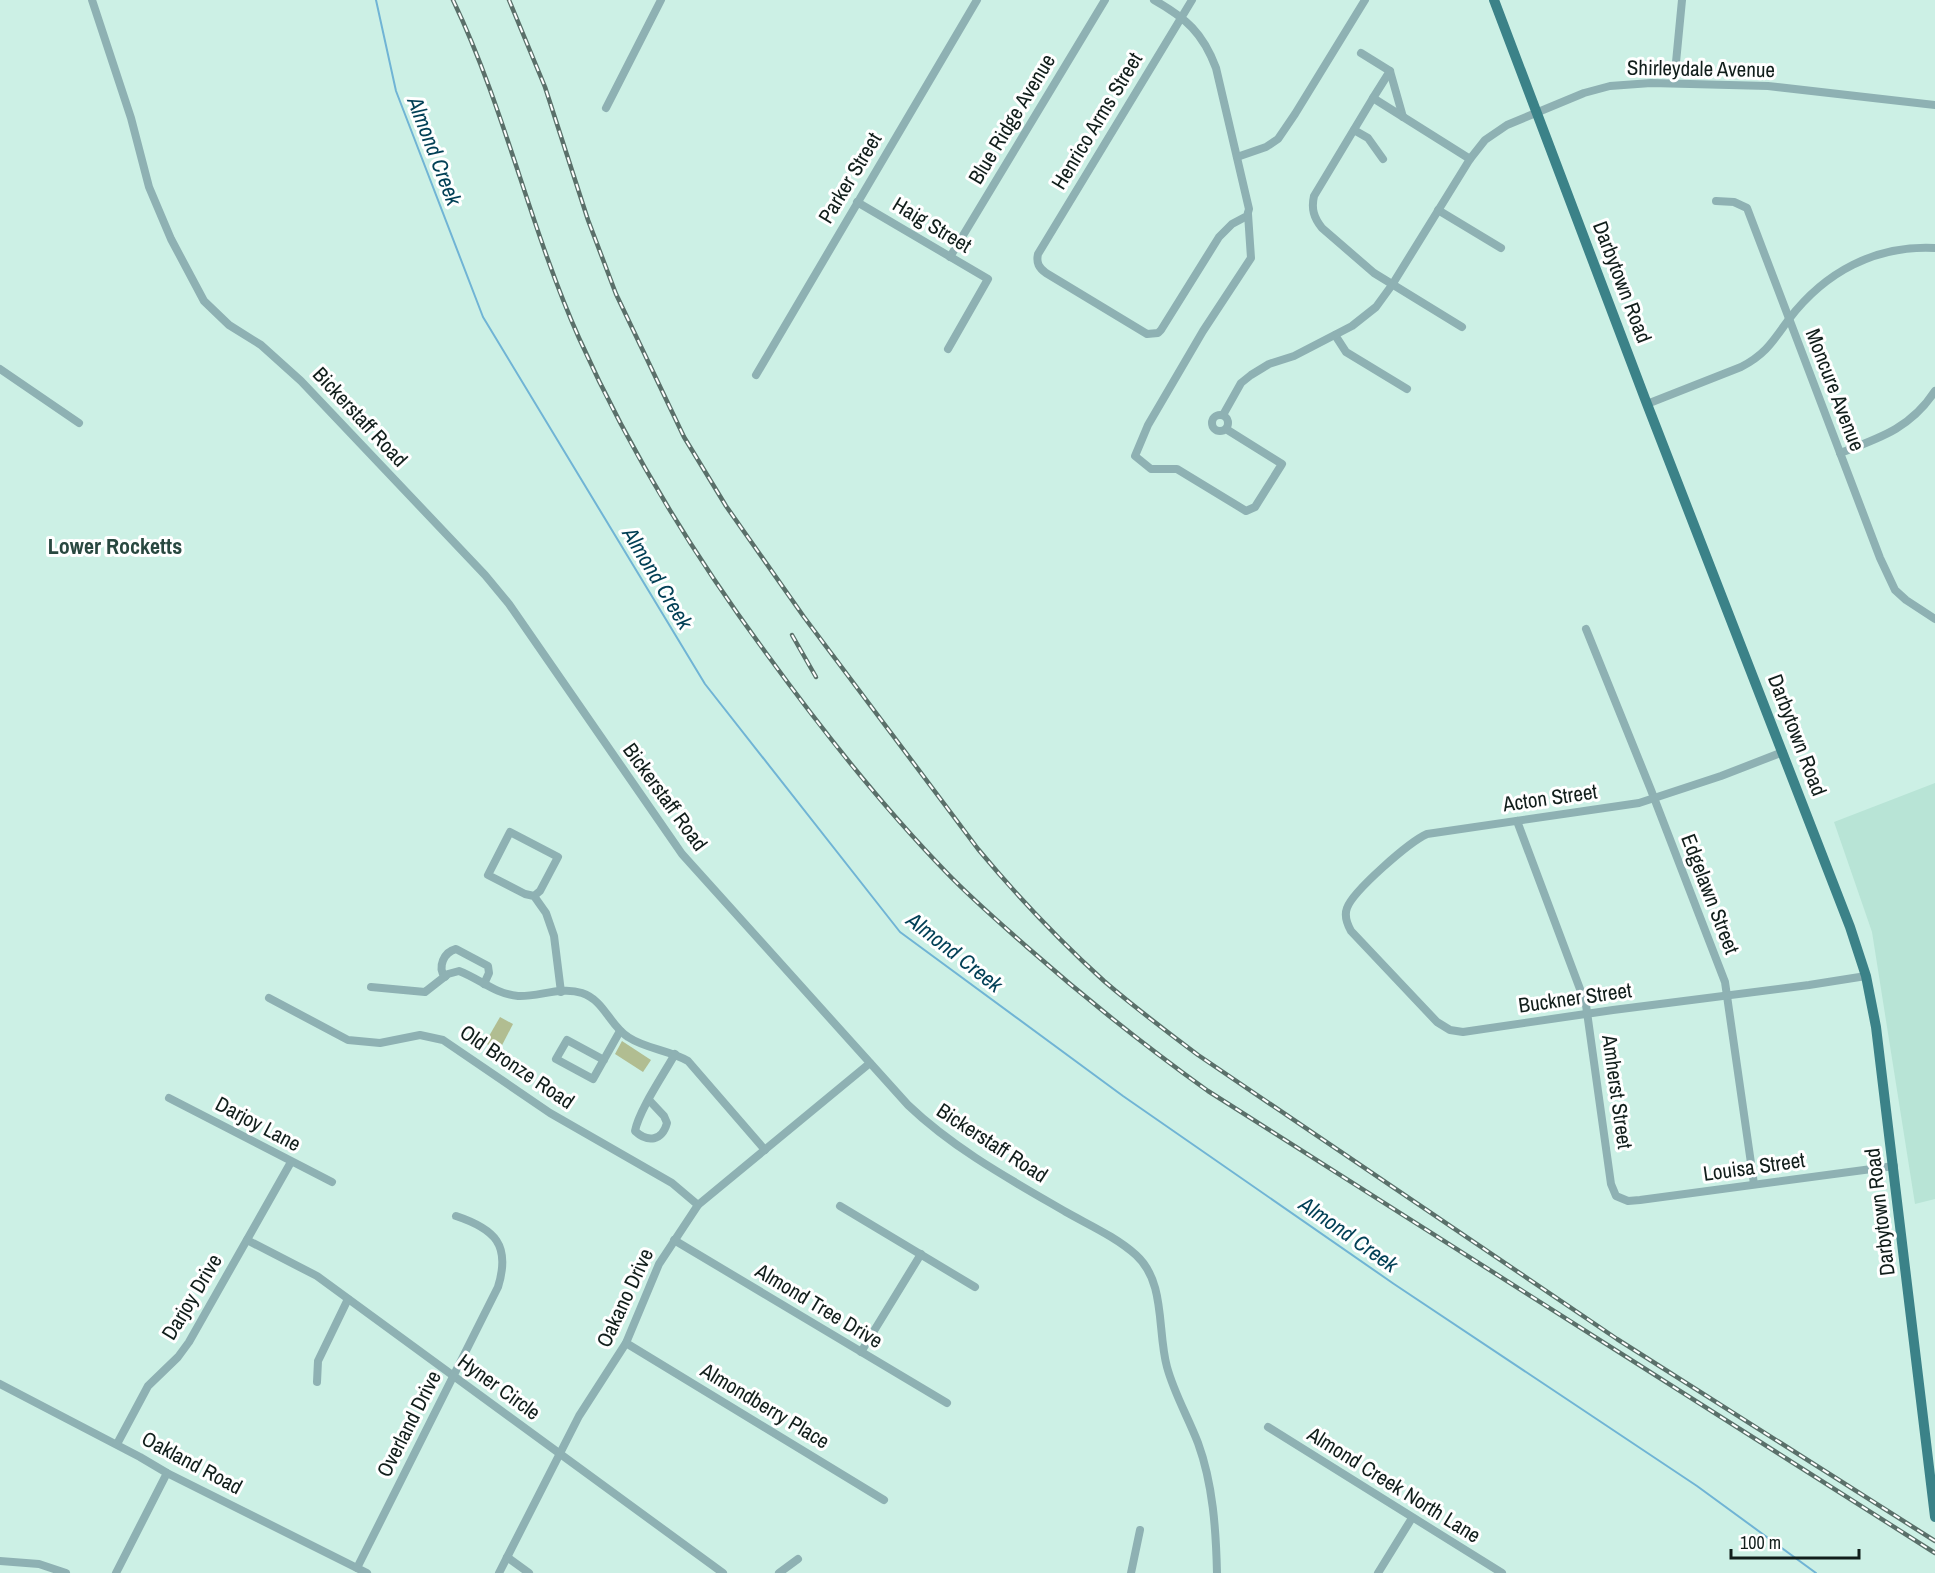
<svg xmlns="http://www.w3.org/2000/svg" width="1935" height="1573" viewBox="0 0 1935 1573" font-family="'Archivo Narrow',sans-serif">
  <rect width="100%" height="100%" fill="#ccf0e5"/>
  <polygon fill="#b8e4d6" points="1935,783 1935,1199 1915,1204 1872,932 1834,822"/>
  <g fill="#b1bd91">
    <polygon points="500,1017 513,1024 499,1051 485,1043"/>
    <polygon points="622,1041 651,1060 643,1072 615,1054"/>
  </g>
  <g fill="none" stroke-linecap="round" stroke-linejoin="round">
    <polyline stroke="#70b4d5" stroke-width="2" points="376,0 396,91 483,317 705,684 900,932 1123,1096 1394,1284 1697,1486 1816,1573"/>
    <g stroke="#8eb1b3" stroke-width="8">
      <path d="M92,0l39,118 18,69 22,52 33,62 25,24 32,20 40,36 184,194 24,29 173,250 226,251c46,44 103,75 158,107 23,13 50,25 70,43 30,27 21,76 31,112 7,26 21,50 31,76 15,41 18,87 19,130"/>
      <path d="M1154,0c32,18 49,33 62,68l33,141 -2,7 -15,8 -13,13 -58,93 -3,3 -11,1 -101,-61c-7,-5 -10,-10 -8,-19 51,-84 102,-169 154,-254"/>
      <polyline points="1361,53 1390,71 1403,117"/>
      <polyline points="1674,83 1682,0"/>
      <polyline points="1373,98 1390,71"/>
      <polyline points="606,108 661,0"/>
      <polyline points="1354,130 1368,138 1383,159"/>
      <polyline points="1237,157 1266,147 1278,139 1295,114 1365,0"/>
      <polyline points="1716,201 1734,202 1747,208 1880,558 1895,590 1906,600 1935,619"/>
      <polyline points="857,202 988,279 948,349"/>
      <polyline points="1438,210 1501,248"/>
      <polyline points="950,257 1105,0"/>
      <path d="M1462,327l-88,-54 -52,-45c-8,-10 -11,-19 -8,-32l59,-98 97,61"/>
      <polyline points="1335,335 1346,352 1407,389"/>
      <polyline points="0,369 79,423"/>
      <polyline points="756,375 977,0"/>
      <path d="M1647,404l94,-37c25,-13 32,-26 48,-48 36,-47 86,-74 146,-71"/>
      <circle cx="1220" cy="423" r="8"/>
      <polyline points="1223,415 1241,383 1251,375 1269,364 1294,356 1352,326 1376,307 1392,285 1470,159 1485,140 1507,125 1584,93 1610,86 1651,83 1768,86 1935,105"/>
      <polyline points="1226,429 1282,464 1255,507 1246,511 1177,469 1151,469 1135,456 1148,425 1203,331 1251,258 1248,214"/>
      <path d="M1840,453c40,-15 71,-25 95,-62"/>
      <polyline points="1586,629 1651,790 1725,982 1754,1184"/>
      <path d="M1783,752l-62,24 -82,27 -212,31c-18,8 -74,57 -80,74 -3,8 0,16 4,23l86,91 13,8 13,2 150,-22 196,-25 57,-9"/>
      <polyline points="1517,821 1586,1005 1611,1184 1616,1196 1628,1201 1640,1200 1894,1166"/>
      <polyline points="534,896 540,891 558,857 510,832 488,875 525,894 534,896 546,913 554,936 561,992"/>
      <path d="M445,977c-8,-10 -1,-25 11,-28l32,17 1,7 -5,11"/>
      <path d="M371,987l54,5 23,-18 11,-3c21,8 36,23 59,25 21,1 43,-10 64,-3 22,7 28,33 46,44 18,12 41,13 60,24l77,89"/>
      <polyline points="269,998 348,1040 380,1043 420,1035 443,1040 550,1113 672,1183 698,1205"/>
      <polyline points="604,1060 567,1040 556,1059 593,1079 620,1031"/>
      <polyline points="169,1098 332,1182"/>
      <path d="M649,1100l15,16 3,7c-5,18 -19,20 -32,8 4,-21 29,-57 40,-77"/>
      <polyline points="840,1206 975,1287"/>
      <polyline points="247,1240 317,1276 723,1573"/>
      <polyline points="674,1240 947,1403"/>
      <polyline points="626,1343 884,1500"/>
      <polyline points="861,1352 921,1254"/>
      <polyline points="317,1382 318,1361 348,1299"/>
      <polyline points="0,1384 140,1457 167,1473 367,1573"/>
      <polyline points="1268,1427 1502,1573"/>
      <polyline points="117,1444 148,1386 178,1357 189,1342 291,1162"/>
      <polyline points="507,1557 529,1573"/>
      <polyline points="0,1561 39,1564 66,1573"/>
      <path d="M357,1568l141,-281c13,-42 -3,-58 -42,-71"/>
      <polyline points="116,1573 167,1473"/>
      <polyline points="499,1573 579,1416 626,1343 659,1264 698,1205 870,1063"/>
      <polyline points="779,1573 798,1559"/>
      <polyline points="1131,1573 1140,1530"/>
      <polyline points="1378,1573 1412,1518"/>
    </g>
    <polyline stroke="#3b8288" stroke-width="10" points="1494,0 1647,404 1850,927 1866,976 1876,1027 1935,1517"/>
    <g stroke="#5a706a" stroke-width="4.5">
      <g id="rail">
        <path d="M453,0c52,109 77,228 126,338 50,112 114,216 187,315 56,77 115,152 181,220 25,26 53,50 80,74 58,51 118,99 181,144l727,462"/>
        <path d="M509,0l36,87 43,133 28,74 68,143 42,69 78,111 174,232c39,47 81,91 126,132 30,26 62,50 94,74l419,284 318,202"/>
        <polyline points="792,635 816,677"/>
      </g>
    </g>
    <use href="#rail" stroke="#fff" stroke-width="2" stroke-dasharray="7" stroke-linecap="butt"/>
  </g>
  <g text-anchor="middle" stroke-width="6" stroke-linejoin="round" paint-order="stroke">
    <g font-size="21" fill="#111e1b" stroke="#fff">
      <text transform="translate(1701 69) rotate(1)" y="7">Shirleydale Avenue</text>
      <text transform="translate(1012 119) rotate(-59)" y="7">Blue Ridge Avenue</text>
      <text transform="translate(1097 121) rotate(-59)" y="7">Henrico Arms Street</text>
      <text transform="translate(850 178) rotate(-59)" y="7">Parker Street</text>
      <text transform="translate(932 225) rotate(31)" y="7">Haig Street</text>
      <text transform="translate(1622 282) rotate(69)" y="7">Darbytown Road</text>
      <text transform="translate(1835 390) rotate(69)" y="7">Moncure Avenue</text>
      <text transform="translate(360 417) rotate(47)" y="7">Bickerstaff Road</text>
      <text transform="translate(1797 735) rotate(69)" y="7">Darbytown Road</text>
      <text transform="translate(665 797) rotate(54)" y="7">Bickerstaff Road</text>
      <text transform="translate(1550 798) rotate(-8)" y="7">Acton Street</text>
      <text transform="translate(1710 894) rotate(69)" y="7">Edgelawn Street</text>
      <text transform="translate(1575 998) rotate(-8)" y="7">Buckner Street</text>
      <text transform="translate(517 1067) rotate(34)" y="7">Old Bronze Road</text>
      <text transform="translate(1617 1092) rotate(82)" y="7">Amherst Street</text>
      <text transform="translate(258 1124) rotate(28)" y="7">Darjoy Lane</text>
      <text transform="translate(992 1143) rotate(33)" y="7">Bickerstaff Road</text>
      <text transform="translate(1754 1167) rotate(-8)" y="7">Louisa Street</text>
      <text transform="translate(1880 1212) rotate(-97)" y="7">Darbytown Road</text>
      <text transform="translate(192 1297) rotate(-59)" y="7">Darjoy Drive</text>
      <text transform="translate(625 1298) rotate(-65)" y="7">Oakano Drive</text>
      <text transform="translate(819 1306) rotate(31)" y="7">Almond Tree Drive</text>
      <text transform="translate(499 1387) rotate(36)" y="7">Hyner Circle</text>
      <text transform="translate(765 1406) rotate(31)" y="7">Almondberry Place</text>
      <text transform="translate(409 1424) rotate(-63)" y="7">Overland Drive</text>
      <text transform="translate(192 1463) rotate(28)" y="7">Oakland Road</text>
      <text transform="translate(1394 1485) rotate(32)" y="7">Almond Creek North Lane</text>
    </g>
    <g font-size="22" font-style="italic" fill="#013f55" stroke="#fff">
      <text transform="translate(435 151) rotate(69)" y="8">Almond Creek</text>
      <text transform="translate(658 578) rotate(59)" y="8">Almond Creek</text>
      <text transform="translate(955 952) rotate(38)" y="8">Almond Creek</text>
      <text transform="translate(1349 1234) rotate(35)" y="8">Almond Creek</text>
    </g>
    <g font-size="22" font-weight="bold" fill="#294840" stroke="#fff">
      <text x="115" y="554">Lower Rocketts</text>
    </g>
  </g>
  <path d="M1731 1549v9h128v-9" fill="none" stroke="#111e1b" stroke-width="3"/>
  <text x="1740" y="1549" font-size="18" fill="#111e1b" stroke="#ffffff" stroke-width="4.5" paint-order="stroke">100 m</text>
</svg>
